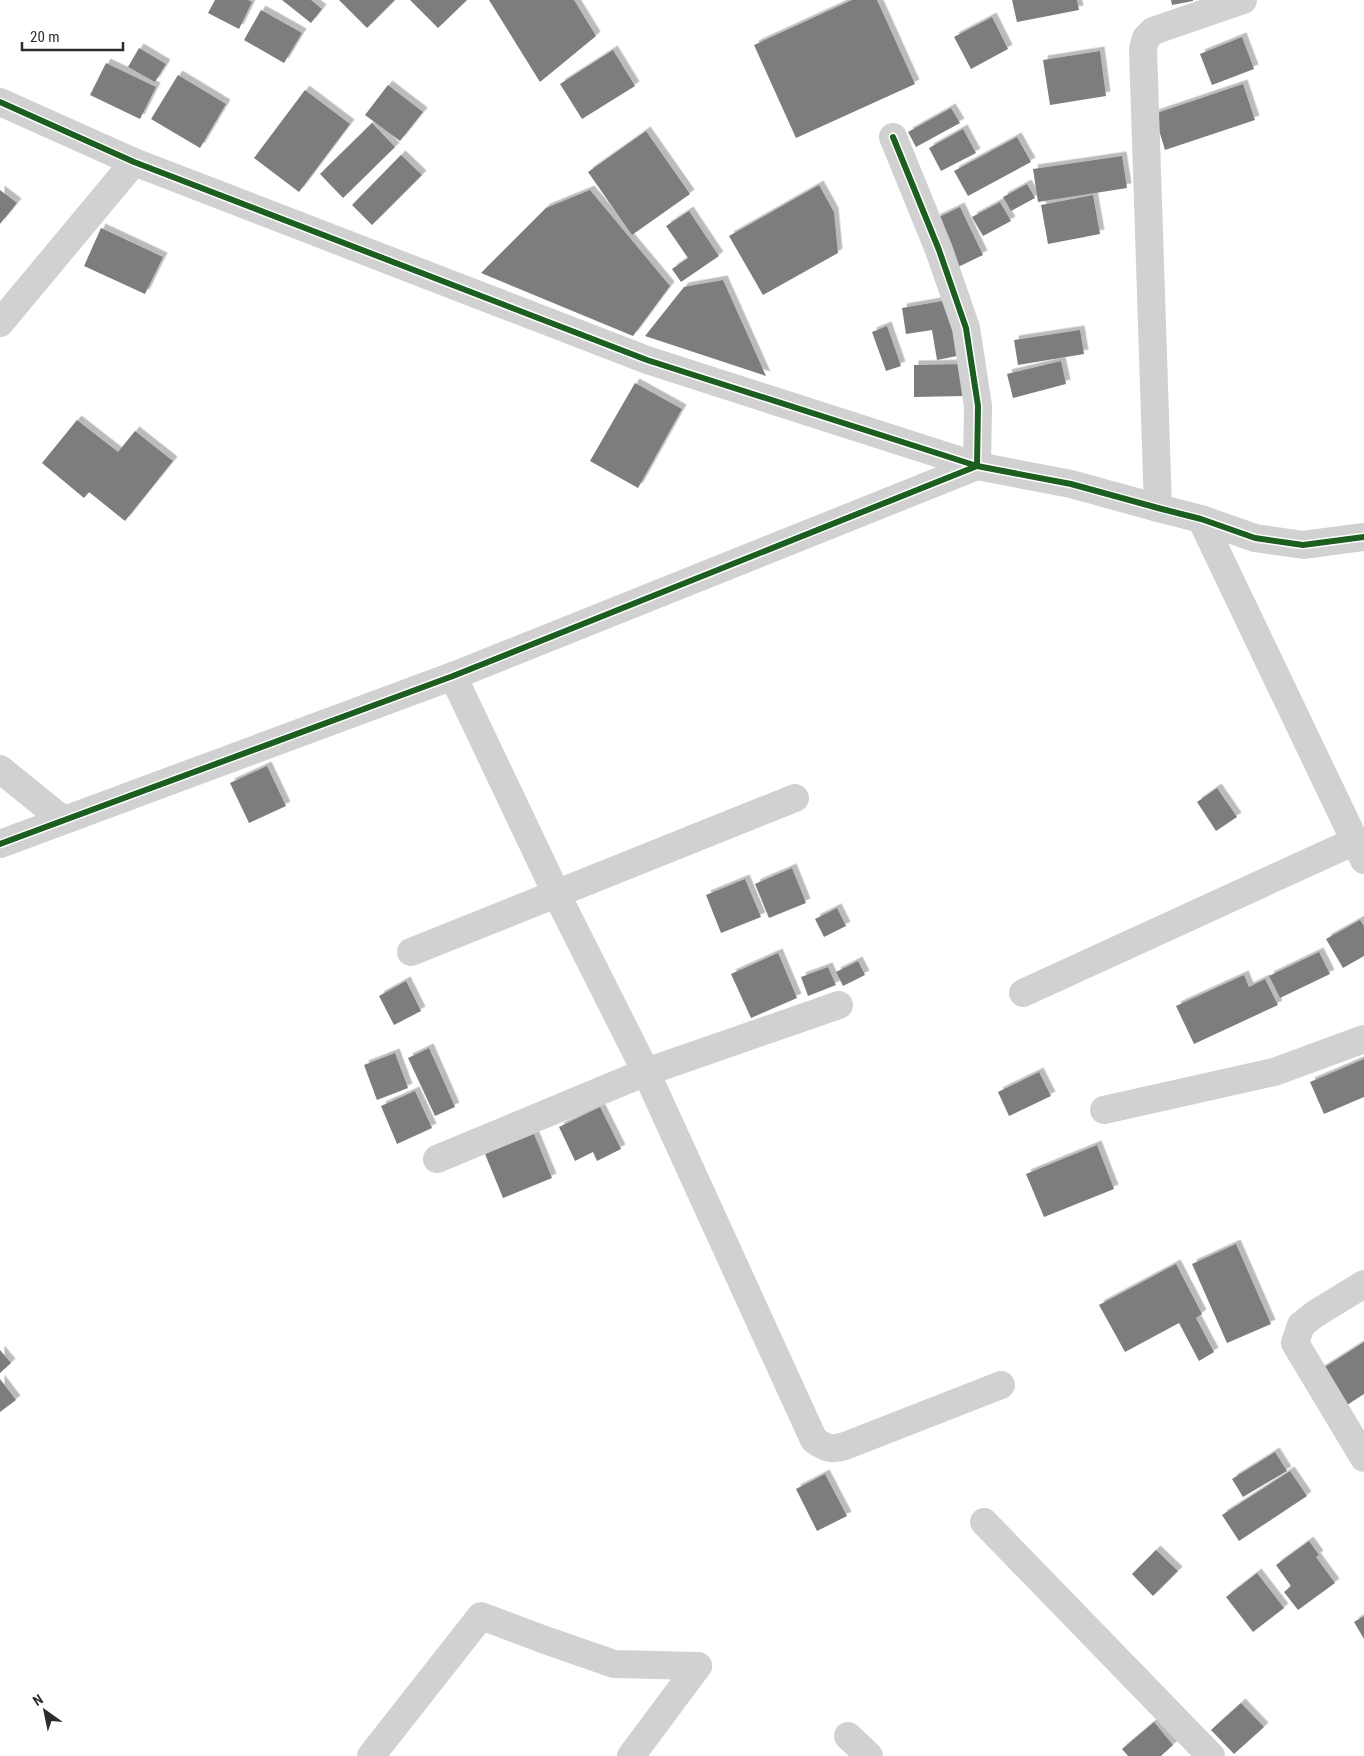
<svg xmlns="http://www.w3.org/2000/svg" width="1364" height="1756" viewBox="0 0 1364 1756" font-family="'Roboto Condensed',sans-serif">
  <style>
    .building { fill: #7d7d7d; filter: url(#shadow) }
    .lines { fill: none; stroke-linecap: round; stroke-linejoin: round }
    .minor { stroke: #d1d1d1; stroke-width: 28 }
    .cycleway-casing { stroke: #fff; stroke-width: 9 }
    .cycleway { stroke: #1b5e20; stroke-width: 6 }
  </style>
  <defs>
    <filter id="shadow"><feDropShadow dx="4.5" dy="-4.5" stdDeviation="0" flood-color="#0004"/></filter>
  </defs>
  <rect width="100%" height="100%" fill="#fff"/>
  <g class="building">
    <path d="M215,0H248L252,2L239,29L208,13Z"/>
    <path d="M282,0H311L322,9L311,23Z"/>
    <path d="M339,0H395L367,28Z"/>
    <path d="M410,0H467L438,28Z"/>
    <path d="M489,0H574L596,36L540,82Z"/>
    <path d="M852,0H877L915,84L796,138L754,45Z"/>
    <path d="M1012,0H1077L1079,10L1017,22Z"/>
    <path d="M1171,0H1193V1L1172,5Z"/>
    <path d="M261,10L302,33L284,63L244,40Z"/>
    <path d="M992,17L1008,49L971,69L954,37Z"/>
    <path d="M1242,37L1254,69L1212,85L1200,54Z"/>
    <path d="M139,48L166,64L155,82L128,67Z"/>
    <path d="M613,50L635,86L582,119L560,84Z"/>
    <path d="M1100,51L1106,96L1050,105L1043,60Z"/>
    <path d="M106,63L156,87L140,119L90,95Z"/>
    <path d="M178,75L226,104L200,148L151,119Z"/>
    <path d="M1243,84L1255,120L1165,150L1154,114Z"/>
    <path d="M388,85L423,112L400,141L365,115Z"/>
    <path d="M305,90L350,124L299,192L254,158Z"/>
    <path d="M951,108L960,123L916,147L908,132Z"/>
    <path d="M372,123L395,147L343,198L320,174Z"/>
    <path d="M963,129L976,153L941,171L929,148Z"/>
    <path d="M646,131L690,194L632,235L588,172Z"/>
    <path d="M1017,137L1031,162L968,196L954,171Z"/>
    <path d="M401,155L422,175L372,225L352,205Z"/>
    <path d="M1122,156L1127,188L1038,202L1033,169Z"/>
    <path d="M1027,184L1035,198L1011,211L1003,197Z"/>
    <path d="M819,185L834,212L838,253L763,295L729,236Z"/>
    <path d="M0,190L17,203L0,224Z"/>
    <path d="M590,190L670,286L633,336L481,273L546,208Z"/>
    <path d="M1093,195L1100,234L1048,244L1041,205Z"/>
    <path d="M1000,202L1011,221L983,236L972,217Z"/>
    <path d="M960,207L983,255L958,267L935,219Z"/>
    <path d="M689,211L719,256L681,282L672,269L688,258L666,226Z"/>
    <path d="M101,228L163,257L145,294L84,266Z"/>
    <path d="M723,280L766,376L645,336L684,287Z"/>
    <path d="M948,300L957,356L937,360L932,330L906,334L902,308Z"/>
    <path d="M887,326L901,366L886,371L872,332Z"/>
    <path d="M1080,330L1084,354L1018,365L1014,340Z"/>
    <path d="M1061,361L1066,384L1013,398L1007,374Z"/>
    <path d="M964,364V396L914,397V365Z"/>
    <path d="M635,383L682,409L638,488L590,461Z"/>
    <path d="M77,420L118,452L135,431L173,461L125,521L89,492L84,498L42,463Z"/>
    <path d="M267,766L286,806L249,823L230,783Z"/>
    <path d="M1217,788L1237,817L1216,831L1197,802Z"/>
    <path d="M792,868L806,903L769,918L755,884Z"/>
    <path d="M745,879L761,917L721,933L706,895Z"/>
    <path d="M837,908L846,926L824,937L815,919Z"/>
    <path d="M1360,920L1364,926V956L1343,968L1326,939Z"/>
    <path d="M1319,952L1330,974L1280,998L1269,976Z"/>
    <path d="M778,953L797,998L751,1018L731,974Z"/>
    <path d="M858,961L865,975L843,986L836,972Z"/>
    <path d="M828,967L836,985L808,996L801,977Z"/>
    <path d="M1244,975L1249,987L1265,979L1278,1005L1194,1044L1176,1006Z"/>
    <path d="M406,981L421,1011L394,1025L379,996Z"/>
    <path d="M429,1048L455,1107L435,1116L408,1058Z"/>
    <path d="M395,1053L408,1088L377,1100L364,1065Z"/>
    <path d="M1364,1059V1097L1324,1114L1310,1082Z"/>
    <path d="M1039,1072L1051,1096L1009,1116L998,1092Z"/>
    <path d="M415,1091L432,1128L397,1144L381,1106Z"/>
    <path d="M600,1107L621,1149L597,1161L593,1152L575,1161L559,1127Z"/>
    <path d="M534,1134L552,1178L503,1198L485,1154Z"/>
    <path d="M1097,1145L1114,1189L1044,1217L1026,1174Z"/>
    <path d="M1236,1244L1271,1324L1227,1343L1192,1264Z"/>
    <path d="M1176,1264L1202,1314L1196,1318L1214,1352L1199,1361L1179,1323L1125,1352L1099,1305Z"/>
    <path d="M1364,1342V1394L1341,1409L1317,1372Z"/>
    <path d="M0,1350L11,1363L0,1373Z"/>
    <path d="M0,1379L16,1400L0,1412Z"/>
    <path d="M1275,1452L1287,1471L1243,1497L1232,1479Z"/>
    <path d="M1290,1471L1307,1496L1239,1541L1222,1515Z"/>
    <path d="M825,1474L847,1516L817,1531L796,1489Z"/>
    <path d="M1309,1541L1319,1555L1316,1557L1335,1583L1298,1610L1284,1592L1291,1586L1276,1565Z"/>
    <path d="M1156,1550L1178,1571L1153,1596L1132,1574Z"/>
    <path d="M1257,1573L1284,1608L1253,1632L1226,1597Z"/>
    <path d="M1364,1616V1639L1354,1622Z"/>
    <path d="M1241,1703L1264,1727L1234,1754L1211,1730Z"/>
    <path d="M1154,1722L1173,1745L1161,1756H1128L1122,1749Z"/>
  </g>
  <g class="lines">
    <g class="minor">
      <path d="M0,102L134,162L647,360L977,466L1071,484L1158,508L1201,519L1255,538L1303,545L1364,537"/>
      <path d="M0,323L134,162"/>
      <path d="M1158,508L1143,49L1146,38L1153,31L1243,0"/>
      <path d="M1201,519L1364,860"/>
      <path d="M453,676L557,895L646,1072L814,1440C827,1449 831,1450 845,1446L1001,1385"/>
      <path d="M0,769L63,820"/>
      <path d="M0,844L453,676L977,466L978,406L966,328L939,250L893,137"/>
      <path d="M411,952L795,798"/>
      <path d="M1023,993L1355,841"/>
      <path d="M1104,1110L1274,1072L1364,1039"/>
      <path d="M437,1159L646,1072L839,1005"/>
      <path d="M1364,1284L1315,1314L1301,1325L1295,1343L1364,1458"/>
      <path d="M984,1522L1211,1756"/>
      <path d="M848,1736L869,1756"/>
      <path d="M371,1756L481,1616L545,1640L614,1664L698,1666"/>
      <path d="M631,1756L698,1666"/>
    </g>
    <defs>
      <g id="cycleway">
        <path d="M0,102L134,162L647,360L977,466L1071,484L1158,508L1201,519L1255,538L1303,545L1364,537"/>
        <path d="M0,844L453,676L977,466L978,406L966,328L939,250L893,137"/>
      </g>
    </defs>
    <use href="#cycleway" class="cycleway-casing"/>
    <use href="#cycleway" class="cycleway"/>
  </g>
  <g transform="translate(45 1711) rotate(327)" stroke="#ffffff" stroke-width="4" paint-order="stroke">
  <path d="M0-4L9 19L0 12L-9 19Z" fill="#2c2c2c"/>
  <text y="-8" font-size="14" font-weight="bold" text-anchor="middle" fill="#2c2c2c">N</text>
  </g>
  <path d="M22 42v8h101v-8" fill="none" stroke="#2c2c2c" stroke-width="2.5"/>
  <text x="30" y="42" font-size="15" fill="#2c2c2c" stroke="#ffffff" stroke-width="4" paint-order="stroke">20 m</text>
</svg>
